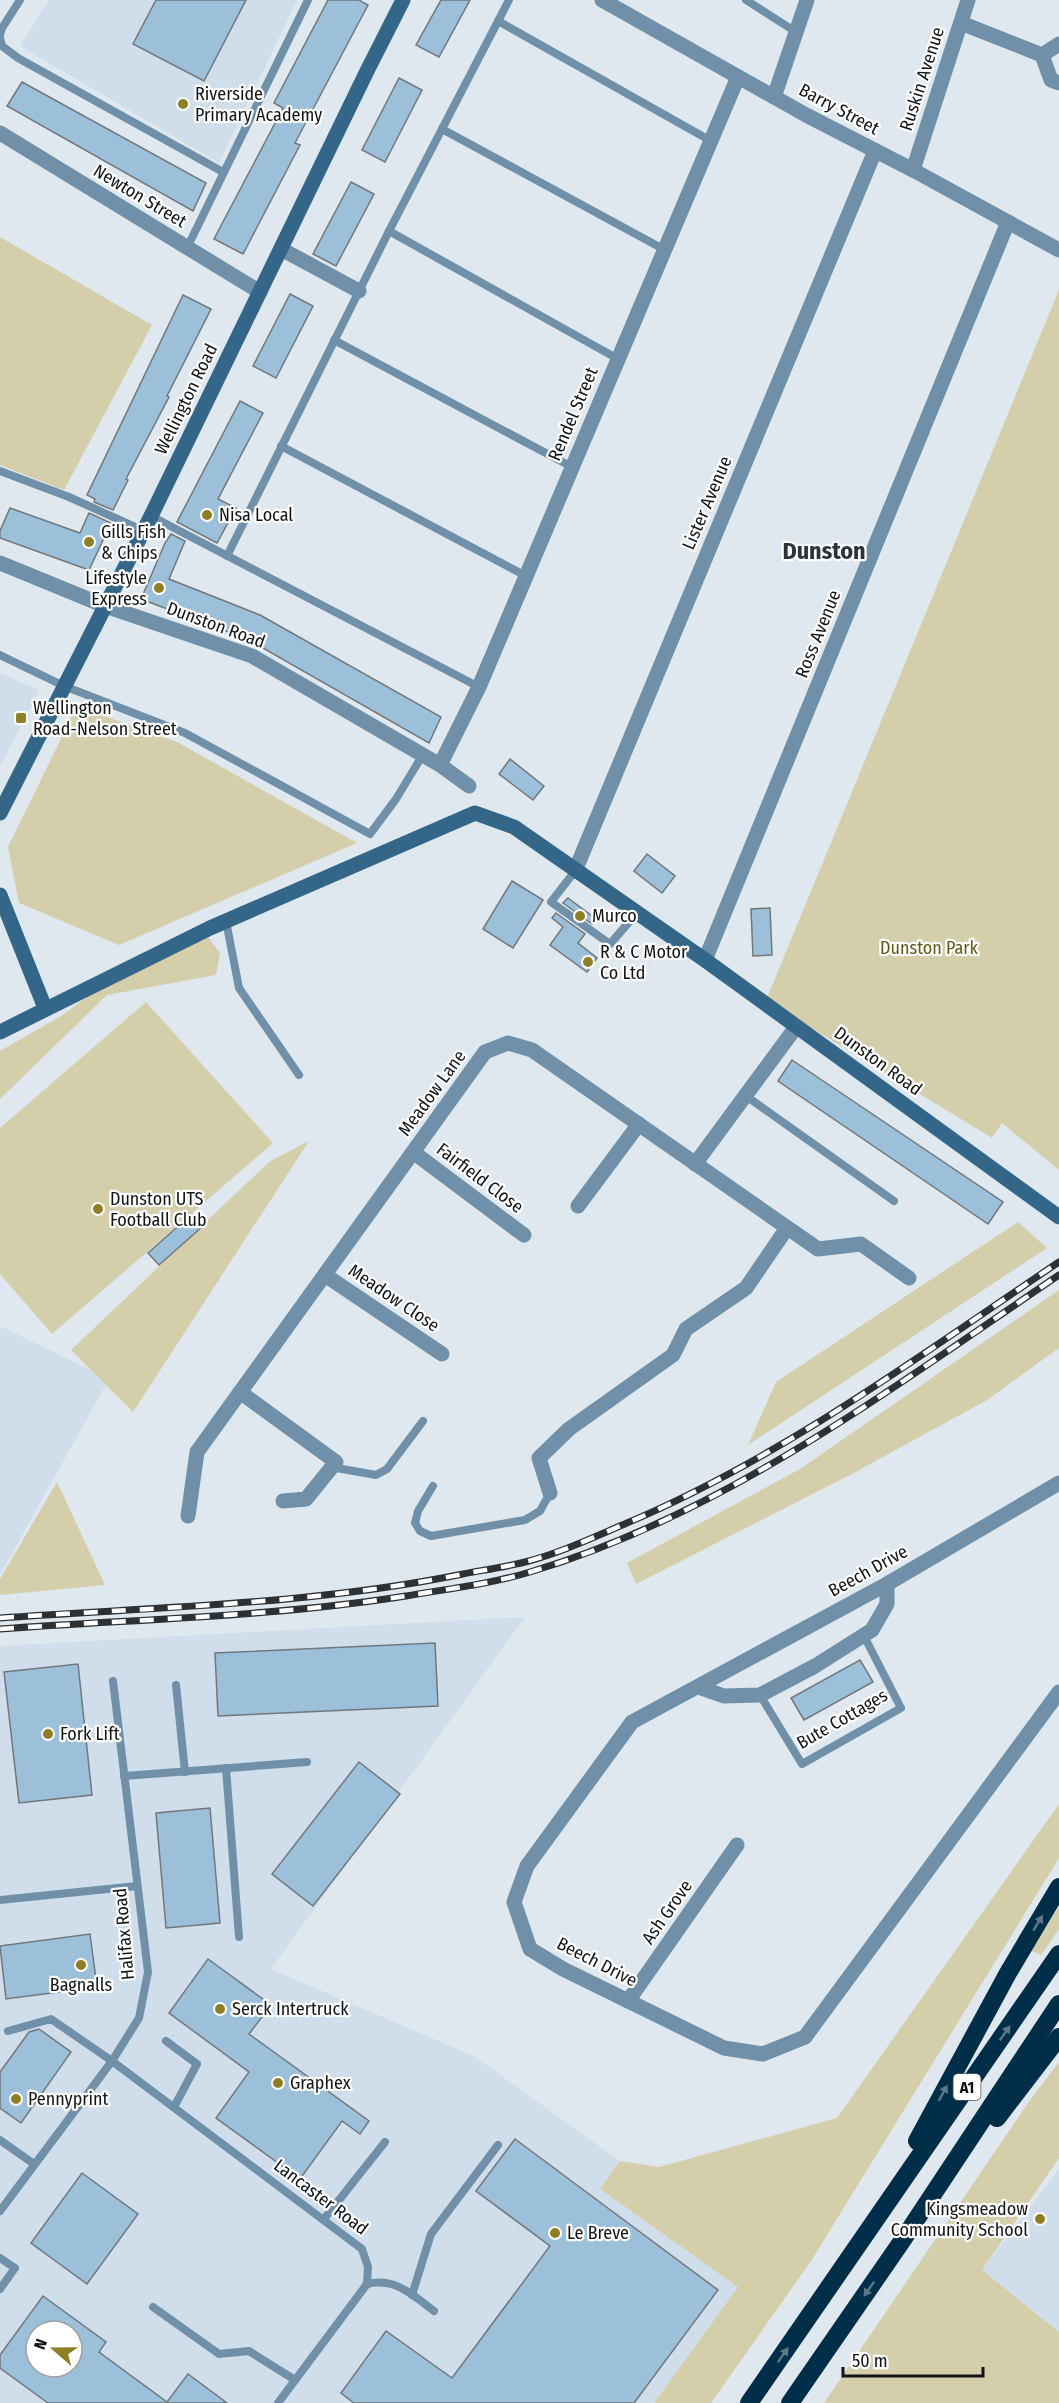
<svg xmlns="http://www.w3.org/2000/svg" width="1059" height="2403" viewBox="0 0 1059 2403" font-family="'Fira Sans Condensed',sans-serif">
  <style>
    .built { fill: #cfdeea; fill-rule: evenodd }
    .green { fill: #d4ceab }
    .building { fill: #9dc0da; stroke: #70777d; stroke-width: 1.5; fill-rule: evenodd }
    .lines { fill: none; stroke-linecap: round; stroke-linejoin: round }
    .lane { stroke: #6f90a8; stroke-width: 8 }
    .street { stroke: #6f90a8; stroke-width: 15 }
    .secondary { stroke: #368; stroke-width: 15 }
    .highway { stroke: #002e48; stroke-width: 18 }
    .rail-casing { stroke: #2e3134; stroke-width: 7 }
    .rail { stroke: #fff; stroke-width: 4.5; stroke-dasharray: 14; stroke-linecap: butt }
    .oneway { fill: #597788 }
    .poi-dot { fill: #8e7f25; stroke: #fff; stroke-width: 2 }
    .labels { text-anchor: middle; stroke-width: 4.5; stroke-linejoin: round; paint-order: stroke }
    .shield { fill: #fff; stroke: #585a5c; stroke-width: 1.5 }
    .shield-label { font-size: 16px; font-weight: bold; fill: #111416 }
    .street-label { font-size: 18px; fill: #111416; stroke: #fff }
    .poi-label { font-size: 18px; fill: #111416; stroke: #fff; text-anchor: start }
    .park-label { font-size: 18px; fill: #635818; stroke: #fff }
    .district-label { font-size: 24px; font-weight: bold; fill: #2d3338; stroke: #fff }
  </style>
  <rect width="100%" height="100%" fill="#dfe8ee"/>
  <g class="built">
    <path d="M49,0H297L219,163L20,46Z"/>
    <path d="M0,673L39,690L0,767Z"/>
    <path d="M0,1326L109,1379L0,1575Z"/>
    <path d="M525,1617L271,1969L474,2056L620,2161L600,2189L738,2287L654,2403H0V1646ZM36,2331H72V2367H36Z"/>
    <path d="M1059,2169V2332L982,2270Z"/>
  </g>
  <g class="green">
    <path d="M0,237L152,325L64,490L0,465Z"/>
    <path d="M1059,290V1170L1002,1123L992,1138L810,1027L767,998Z"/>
    <path d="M77,706L177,742L357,843L119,945L19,903L8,847Z"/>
    <path d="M207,936L220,953L216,975L107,995L0,1099V1051L61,1016L103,986Z"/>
    <path d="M146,1002L273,1143L52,1334L0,1274V1128Z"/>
    <path d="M309,1141L133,1412L71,1350L269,1162Z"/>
    <path d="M1018,1222L1047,1248L748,1445L776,1382Z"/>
    <path d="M1059,1290V1348L987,1400L850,1475L636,1584L627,1563L800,1469Z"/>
    <path d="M57,1482L105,1585L0,1595V1579Z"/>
    <path d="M1059,1804V1858L811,2261L711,2403H654L738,2287L600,2189L620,2161L659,2167L837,2118Z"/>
    <path d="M1059,1907V1929L1041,1955L1031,1951Z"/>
    <path d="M1059,2062V2158L982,2270L1059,2332V2403H824L1028,2103Z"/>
  </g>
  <g class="building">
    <path d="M156,0H246L204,81L133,44Z"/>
    <path d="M328,0H359L368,5L295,143L300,145L243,254L214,239L283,108L274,103Z"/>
    <path d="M441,0H470L439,57L416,45Z"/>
    <path d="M399,78L422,90L385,162L362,150Z"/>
    <path d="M22,82L206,183L193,211L7,106Z"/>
    <path d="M351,182L374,194L336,266L313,254Z"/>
    <path d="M290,294L313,306L276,378L253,366Z"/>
    <path d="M183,295L211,309L167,396L169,397L126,479L128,480L113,510L94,502L95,499L87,495Z"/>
    <path d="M240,401L263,413L218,499L236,508L217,543L177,522Z"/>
    <path d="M10,508L80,533L89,513L111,523L89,570L0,538V531Z"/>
    <path d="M171,534L185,541L169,579L260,615L441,717L429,743L249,640L141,599L165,543Z"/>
    <path d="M510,759L544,786L533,800L499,774Z"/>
    <path d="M647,854L675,876L662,893L634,871Z"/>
    <path d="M512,881L543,900L513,948L483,929Z"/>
    <path d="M568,898L596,919L592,924L563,903Z"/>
    <path d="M770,908L772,955L753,956L751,909Z"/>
    <path d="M556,913L585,934L578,943L597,958L587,972L550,945L563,927L552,918Z"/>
    <path d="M792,1060L1003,1202L988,1224L778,1081Z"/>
    <path d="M192,1214L203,1226L159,1265L148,1253Z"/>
    <path d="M435,1643L438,1706L218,1716L215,1653Z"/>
    <path d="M860,1660L873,1682L804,1720L791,1698Z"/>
    <path d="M78,1664L92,1795L19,1803L4,1672Z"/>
    <path d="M359,1762L400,1794L313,1906L272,1874Z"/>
    <path d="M210,1808L220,1923L166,1928L156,1813Z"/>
    <path d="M90,1934L97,1987L6,1999L0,1946Z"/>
    <path d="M208,1959L271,2005L249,2034L369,2121L360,2134L342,2121L300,2179L216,2118L249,2072L169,2013Z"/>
    <path d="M39,2029L71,2052L21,2123L0,2108V2072L29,2032Z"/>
    <path d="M515,2139L718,2290L634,2403H354L341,2393L386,2331L452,2378L550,2246L476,2191Z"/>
    <path d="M82,2173L138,2214L87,2284L31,2243Z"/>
    <path d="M43,2296L106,2342L99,2352L167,2402L188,2374L227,2403H48L0,2368V2355ZM36,2331H72V2367H36Z"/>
  </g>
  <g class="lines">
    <g class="lane">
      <path d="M746,0L796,32"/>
      <path d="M498,21L711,141"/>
      <path d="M0,35L2,28L20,0"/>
      <path d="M0,38L2,46L18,58L223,172"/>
      <path d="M442,129L665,250"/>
      <path d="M389,231L618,359"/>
      <path d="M187,248L308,0"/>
      <path d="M334,340L572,467"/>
      <path d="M281,446L526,576"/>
      <path d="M0,471L69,497L144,531"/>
      <path d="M151,516L479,687"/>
      <path d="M227,556L389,231L509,0"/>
      <path d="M0,655L64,686L185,733L370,834L396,799L422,756"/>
      <path d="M575,871L551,902L610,944L637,913"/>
      <path d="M226,921L239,988L299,1075"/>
      <path d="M746,1096L894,1201"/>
      <path d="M331,1467L376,1475L387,1469L423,1421"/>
      <path d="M433,1486L418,1511L415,1523L420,1531L431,1536L525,1520L540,1511L550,1493"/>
      <path d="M176,1685L185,1772"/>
      <path d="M760,1695L802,1764L901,1708L864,1636"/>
      <path d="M226,1768L239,1937"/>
      <path d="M124,1776L307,1762"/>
      <path d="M0,1900L137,1886"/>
      <path d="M8,2031L51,2019L112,2061L362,2249L368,2267L367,2284L278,2403"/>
      <path d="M166,2041L197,2064L174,2107"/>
      <path d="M0,2140L34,2164"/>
      <path d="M0,2211L112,2061L139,2018L148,1972L113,1681"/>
      <path d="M324,2219L385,2142"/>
      <path d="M0,2258L15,2268L0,2289"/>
      <path d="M367,2284C395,2277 413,2295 434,2311"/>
      <path d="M412,2295L431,2234L498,2145"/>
      <path d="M153,2307L219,2354L249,2351L295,2380"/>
    </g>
    <g class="street">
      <path d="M602,0L806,115L913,170L1059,250"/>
      <path d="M961,23L1042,55L1051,80L1059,83"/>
      <path d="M1042,55L1059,44"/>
      <path d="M774,97L807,0"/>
      <path d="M0,133L260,292"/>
      <path d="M913,170L968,0"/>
      <path d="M281,249L359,291"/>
      <path d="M0,563L105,606L252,656L440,765L469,786"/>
      <path d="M440,765L479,687L738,77"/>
      <path d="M575,871L875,151"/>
      <path d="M705,960L1008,222"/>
      <path d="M413,1152L524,1235"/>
      <path d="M695,1164L796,1027"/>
      <path d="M578,1206L639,1124"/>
      <path d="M325,1275L442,1354"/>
      <path d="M240,1392L336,1462L306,1499L283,1501"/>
      <path d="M1059,1483L887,1584L632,1722L527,1866L514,1902L530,1949L563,1969L724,2048L763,2054L805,2037L1059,1692"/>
      <path d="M550,1493L539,1458L569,1429L673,1355L686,1329L746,1288L787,1228"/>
      <path d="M188,1516L197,1452L485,1052L508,1043L532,1050L818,1249L861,1244L909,1278"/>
      <path d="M698,1687L724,1696L760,1695L815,1666L872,1630L887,1604V1584"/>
      <path d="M628,2001L737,1845"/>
    </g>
    <g class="secondary">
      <path d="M0,813L151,516L367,71L403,0"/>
      <path d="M0,895L45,1008"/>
      <path d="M0,1032L210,928L475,813L514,827L705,960L1059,1217"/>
    </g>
    <g class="highway">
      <path d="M997,2118L1059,2037"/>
      <path d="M917,2141L1008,1973L1059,1887"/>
      <path d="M749,2403L1059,1954"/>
      <path d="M790,2403L902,2241L1059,2004"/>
    </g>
    <defs>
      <g id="rail">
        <path d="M0,1618C155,1607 310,1605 463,1574C484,1570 505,1567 525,1562C560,1553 594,1537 627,1523C783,1457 919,1356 1059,1262"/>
        <path d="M0,1629C136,1619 272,1617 406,1596C447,1589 491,1584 530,1572C725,1514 893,1387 1059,1275"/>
      </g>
    </defs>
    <use href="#rail" class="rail-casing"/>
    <use href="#rail" class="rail"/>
  </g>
  <defs><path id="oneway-solid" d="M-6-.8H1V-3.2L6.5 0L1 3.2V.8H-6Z" transform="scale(1.5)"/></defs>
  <g class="oneway">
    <use href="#oneway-solid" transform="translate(1038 1923) rotate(-59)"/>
    <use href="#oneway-solid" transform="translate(1005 2033) rotate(-55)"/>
    <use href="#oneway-solid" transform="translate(943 2093) rotate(-62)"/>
    <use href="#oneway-solid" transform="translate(869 2289) rotate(125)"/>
    <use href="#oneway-solid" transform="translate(783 2355) rotate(-55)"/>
  </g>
  <g class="poi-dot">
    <circle cx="183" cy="104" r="6"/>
    <circle cx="207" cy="515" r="6"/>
    <circle cx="89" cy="542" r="6"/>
    <circle cx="159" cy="588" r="6"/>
    <rect x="15" y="712" width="12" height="12" rx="3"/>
    <circle cx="580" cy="916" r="6"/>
    <circle cx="588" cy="962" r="6"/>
    <circle cx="98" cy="1209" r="6"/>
    <circle cx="48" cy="1734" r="6"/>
    <circle cx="81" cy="1965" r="6"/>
    <circle cx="220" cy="2009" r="6"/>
    <circle cx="278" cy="2083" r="6"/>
    <circle cx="16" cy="2099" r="6"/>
    <circle cx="1040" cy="2219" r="6"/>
    <circle cx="555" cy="2233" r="6"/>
  </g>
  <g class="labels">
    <rect class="shield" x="953.5" y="2074" width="27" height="26" rx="4.5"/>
    <g class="shield-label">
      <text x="967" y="2093">A1</text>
    </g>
    <g class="street-label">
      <text transform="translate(922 79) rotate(-72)" y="6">Ruskin Avenue</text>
      <text transform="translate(839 109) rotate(28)" y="6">Barry Street</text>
      <text transform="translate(140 196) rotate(31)" y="6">Newton Street</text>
      <text transform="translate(186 399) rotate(-64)" y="6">Wellington Road</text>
      <text transform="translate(573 414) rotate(-67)" y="6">Rendel Street</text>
      <text transform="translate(707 503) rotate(-67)" y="6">Lister Avenue</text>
      <text transform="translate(216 625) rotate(20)" y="6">Dunston Road</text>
      <text transform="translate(818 634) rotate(-68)" y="6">Ross Avenue</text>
      <text transform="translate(878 1061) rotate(36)" y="6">Dunston Road</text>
      <text transform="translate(432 1093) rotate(-54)" y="6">Meadow Lane</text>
      <text transform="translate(480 1178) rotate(37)" y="6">Fairfield Close</text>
      <text transform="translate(394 1298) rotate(34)" y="6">Meadow Close</text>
      <text transform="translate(868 1571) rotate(-29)" y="6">Beech Drive</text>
      <text transform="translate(842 1719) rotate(-30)" y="6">Bute Cottages</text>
      <text transform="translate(667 1912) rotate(-55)" y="6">Ash Grove</text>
      <text transform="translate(124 1934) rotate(-95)" y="6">Halifax Road</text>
      <text transform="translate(597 1962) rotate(27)" y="6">Beech Drive</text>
      <text transform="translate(321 2197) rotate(37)" y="6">Lancaster Road</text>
    </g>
    <g class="poi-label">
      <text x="195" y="100">Riverside<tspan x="195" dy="21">Primary Academy</tspan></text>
      <text x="219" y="521">Nisa Local</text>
      <text x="101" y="538">Gills Fish<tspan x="101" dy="21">&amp; Chips</tspan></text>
      <text x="147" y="584" text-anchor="end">Lifestyle<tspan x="147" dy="21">Express</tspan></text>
      <text x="33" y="714">Wellington<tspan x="33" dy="21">Road-Nelson Street</tspan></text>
      <text x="592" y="922">Murco</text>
      <text x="600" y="958">R &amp; C Motor<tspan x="600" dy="21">Co Ltd</tspan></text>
      <text x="110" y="1205">Dunston UTS<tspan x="110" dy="21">Football Club</tspan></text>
      <text x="60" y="1740">Fork Lift</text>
      <text x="81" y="1991" text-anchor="middle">Bagnalls</text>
      <text x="232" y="2015">Serck Intertruck</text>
      <text x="290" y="2089">Graphex</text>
      <text x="28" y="2105">Pennyprint</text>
      <text x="1028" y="2215" text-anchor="end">Kingsmeadow<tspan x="1028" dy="21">Community School</tspan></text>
      <text x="567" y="2239">Le Breve</text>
    </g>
    <g class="park-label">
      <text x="929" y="954">Dunston Park</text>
    </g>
    <g class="district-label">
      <text x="824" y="559">Dunston</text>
    </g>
  </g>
  <g transform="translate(54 2349) rotate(290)"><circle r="28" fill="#ffffff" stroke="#a0a1a2" stroke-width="1.5"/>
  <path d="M0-4.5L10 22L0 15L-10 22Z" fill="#8e7f25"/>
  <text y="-9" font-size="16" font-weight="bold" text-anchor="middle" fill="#111416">N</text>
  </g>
  <path d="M843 2367v9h140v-9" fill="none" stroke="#111416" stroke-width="3"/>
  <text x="852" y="2367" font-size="18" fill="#111416" stroke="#ffffff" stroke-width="4.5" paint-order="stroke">50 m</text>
</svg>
